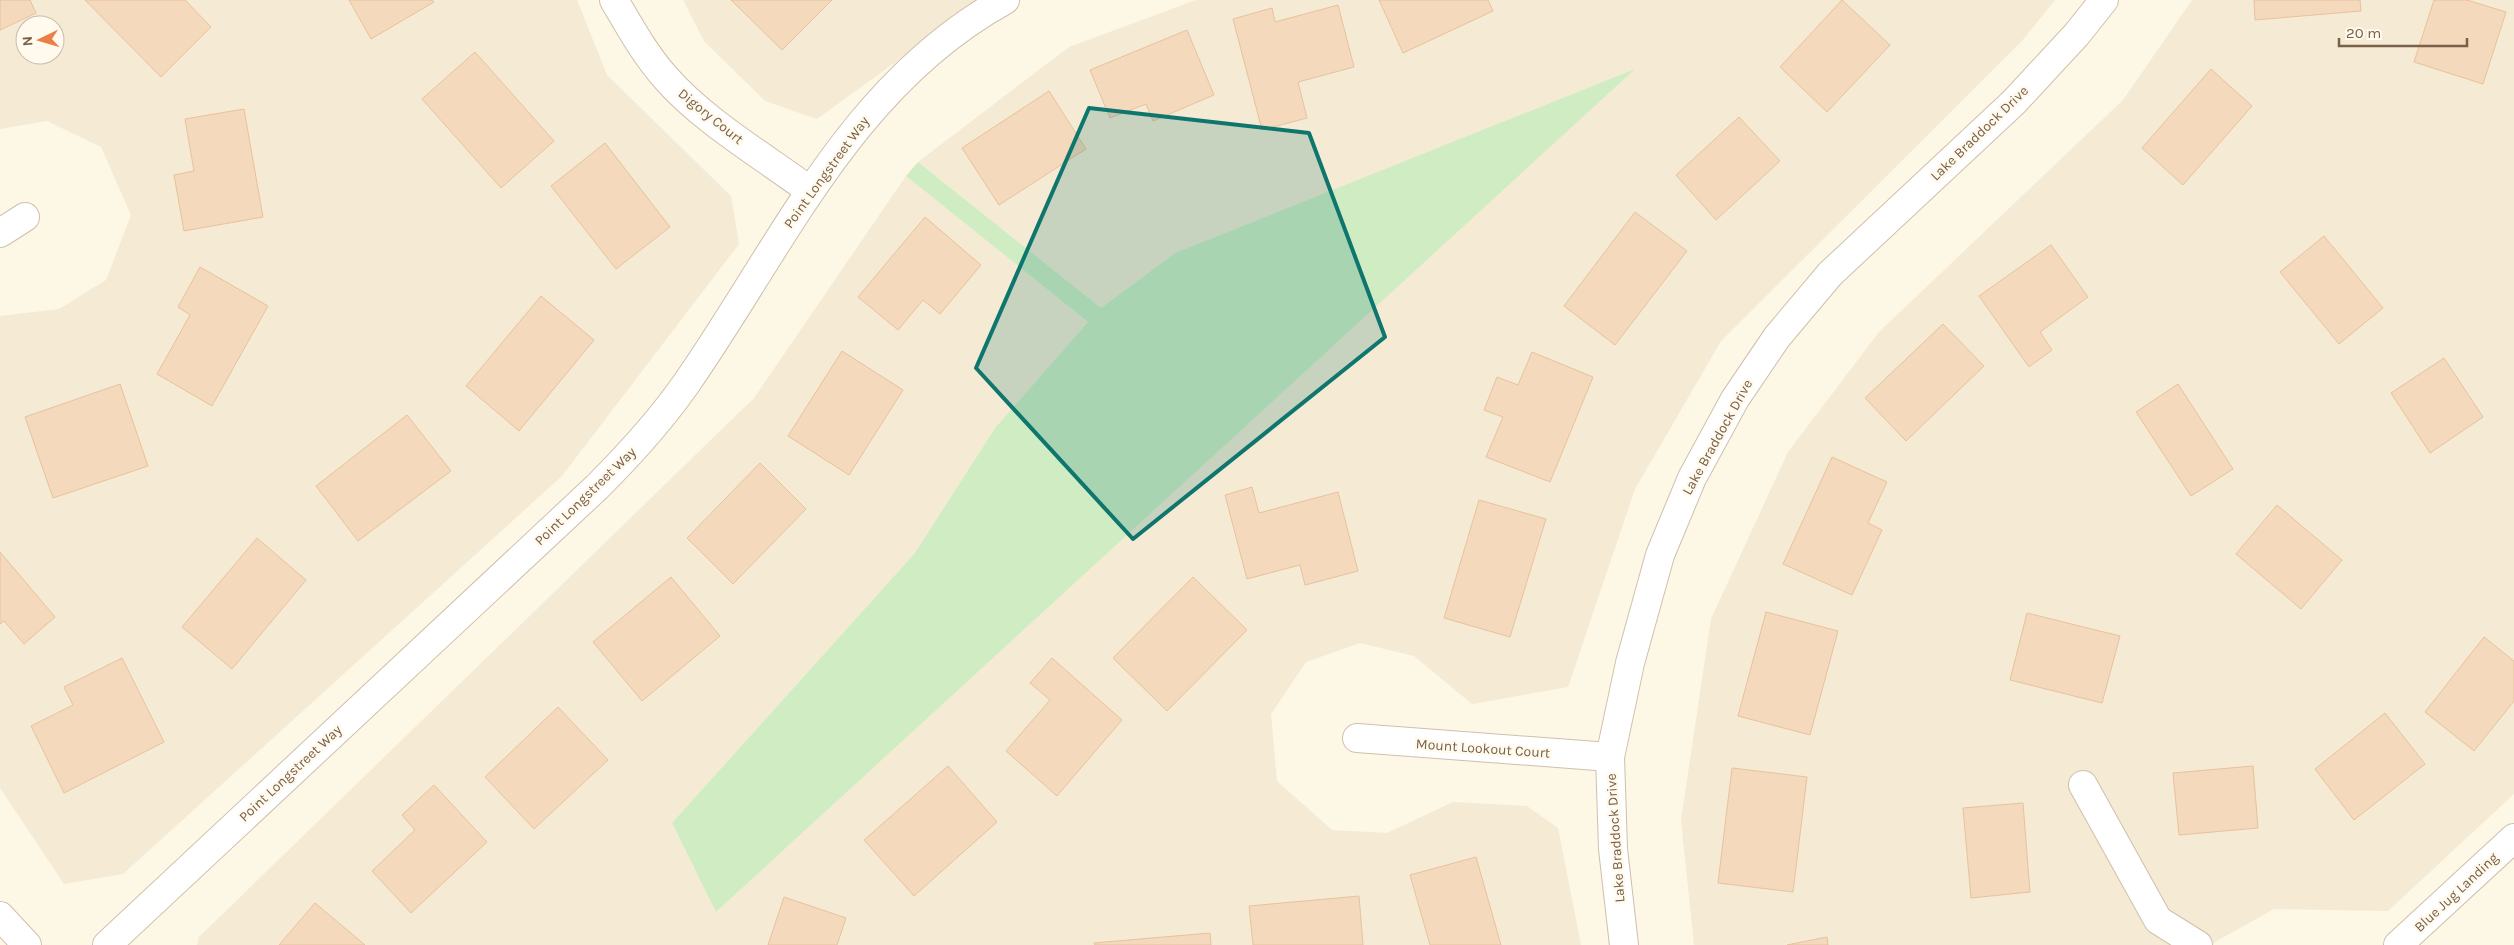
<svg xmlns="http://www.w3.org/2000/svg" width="2514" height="945" viewBox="0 0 2514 945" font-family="Karla,sans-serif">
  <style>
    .residential { fill: #f5ead4; fill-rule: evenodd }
    .green { fill: #cfecc3 }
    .building { fill: #f4d9bc; stroke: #e7c29c }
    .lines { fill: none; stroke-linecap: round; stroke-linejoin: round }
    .minor-casing { stroke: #cfc0ab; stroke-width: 30 }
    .minor { stroke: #fff; stroke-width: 28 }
    .marked { fill: #0f766e; fill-opacity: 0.2; stroke: #0f766e; stroke-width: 4; stroke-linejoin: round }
    .labels { text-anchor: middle; stroke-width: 5; stroke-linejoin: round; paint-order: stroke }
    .street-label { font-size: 14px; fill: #786049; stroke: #fffaed }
  </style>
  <rect width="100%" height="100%" fill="#fdf7e6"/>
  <g class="residential">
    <path d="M0,0H577L607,75L731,196L739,244L562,476L123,874L64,884L0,788V316L59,309L106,280L131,215L101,147L47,121L0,129ZM25,25H55V55H25Z"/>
    <path d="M683,0H981L817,119L765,101L704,41Z"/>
    <path d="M1196,0H2055L2021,42L1721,341L1635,489L1568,687L1472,704L1414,656L1360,643L1306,662L1271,714L1277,781L1332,830L1387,833L1453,802L1527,806L1558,828L1581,945H197L199,937L754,398L906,176L1088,322L995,428L915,553L672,823L716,912L1633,70L1175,253L1101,308L918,162L1069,47Z"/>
    <path d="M2192,0H2514V794L2388,911L2274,909L2215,942L2213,945H1694L1681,820L1711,619L1788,452L1879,332L2123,100Z"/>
  </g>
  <path class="green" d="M1635,69L813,823L716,912L672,823L915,553L995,428L1088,322L906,176L918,162L1101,308L1175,253Z"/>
  <g class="building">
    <path d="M0,0H30L36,13L0,30Z"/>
    <path d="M85,0H185L211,27L161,77Z"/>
    <path d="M349,0H432L434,2L371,39Z"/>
    <path d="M731,0H832L782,50Z"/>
    <path d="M1379,0H1488L1493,11L1403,53Z"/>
    <path d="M1842,0L1890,45L1827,112L1780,67Z"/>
    <path d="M2254,0H2360L2361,11L2255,20Z"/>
    <path d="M2434,0H2467L2506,12L2483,84L2414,62Z"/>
    <path d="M1338,5L1354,67L1298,82L1307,118L1262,130L1233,19L1272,8L1275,22Z"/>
    <path d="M1187,30L1214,95L1153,121L1146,104L1110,118L1090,70Z"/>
    <path d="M475,52L554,141L501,188L422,99Z"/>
    <path d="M2211,69L2252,106L2183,185L2142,148Z"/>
    <path d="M1049,91L1086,149L999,205L962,148Z"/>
    <path d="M244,109L263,217L184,231L174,175L194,171L185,119Z"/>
    <path d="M1739,117L1780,161L1716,220L1676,175Z"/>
    <path d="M605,143L670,227L616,269L551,186Z"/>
    <path d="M1635,212L1687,251L1615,345L1564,306Z"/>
    <path d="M925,217L981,265L940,314L923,300L898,330L858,297Z"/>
    <path d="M2324,236L2383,308L2339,344L2280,272Z"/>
    <path d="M2051,245L2088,297L2040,332L2052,350L2029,367L1979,296Z"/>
    <path d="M200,267L268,306L212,406L157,374L190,315L178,307Z"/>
    <path d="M541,296L594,340L519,431L466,386Z"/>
    <path d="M1943,324L1984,366L1906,441L1865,398Z"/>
    <path d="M842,351L903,390L849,475L788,436Z"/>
    <path d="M1532,352L1593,377L1550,482L1486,457L1503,417L1484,410L1497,377L1518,385Z"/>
    <path d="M2444,358L2483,417L2430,453L2391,393Z"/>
    <path d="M120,384L148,466L53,498L25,417Z"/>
    <path d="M2178,384L2233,469L2191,496L2136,412Z"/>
    <path d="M407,415L451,471L358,541L316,486Z"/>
    <path d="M1832,457L1887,482L1868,523L1882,530L1852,595L1783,564Z"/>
    <path d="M760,463L806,509L733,584L687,538Z"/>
    <path d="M1252,487L1259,513L1338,492L1358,571L1305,585L1300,565L1247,579L1225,495Z"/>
    <path d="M1479,500L1546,519L1510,637L1444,618Z"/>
    <path d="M2277,505L2342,560L2301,609L2236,554Z"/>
    <path d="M257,538L306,580L232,669L182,627Z"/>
    <path d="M0,552L55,617L24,644L4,621L0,624Z"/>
    <path d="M671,577L720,636L642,701L593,642Z"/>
    <path d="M1193,577L1247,630L1167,711L1113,658Z"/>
    <path d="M1766,612L1838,631L1810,735L1738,716Z"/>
    <path d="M2027,613L2120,636L2102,703L2010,680Z"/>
    <path d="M2484,637L2514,661V701L2474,751L2425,712Z"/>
    <path d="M122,658L164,742L64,793L31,726L73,705L64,687Z"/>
    <path d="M1052,658L1122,720L1057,796L1006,751L1050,700L1030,683Z"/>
    <path d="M558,707L608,760L534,829L485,777Z"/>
    <path d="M2385,713L2425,764L2354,820L2315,769Z"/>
    <path d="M948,766L997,822L914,896L864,840Z"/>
    <path d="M2253,766L2258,828L2179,835L2173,773Z"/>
    <path d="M1732,768L1807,777L1793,892L1718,883Z"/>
    <path d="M434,785L487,842L411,913L372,871L415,830L402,815Z"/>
    <path d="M2023,803L2030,892L1971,898L1963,808Z"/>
    <path d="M1476,857L1501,945H1430L1410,875Z"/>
    <path d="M1359,896L1363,945H1253L1249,906Z"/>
    <path d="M784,897L846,918L837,945H768Z"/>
    <path d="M315,903L365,945H279Z"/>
    <path d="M1210,933L1211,945H1095L1094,943Z"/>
    <path d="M1827,937L1828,945H1787Z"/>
  </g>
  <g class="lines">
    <defs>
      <g id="minor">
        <path d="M614,0C630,27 644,53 665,77C702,120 763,156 809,190"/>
        <path d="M0,233L25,217"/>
        <path d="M1357,738L1610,757"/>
        <path d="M2083,785L2158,920L2198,945"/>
        <path d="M0,916L27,945"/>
        <path d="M107,945L597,487C630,454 662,419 688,381C783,244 852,84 1005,0"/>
        <path d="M1624,945L1613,849L1610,757L1630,663L1660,555L1692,478L1735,399L1777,337L1830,274L2014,102L2077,34L2104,0"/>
        <path d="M2398,945L2514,838"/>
      </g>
    </defs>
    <use href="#minor" class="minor-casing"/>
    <use href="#minor" class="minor"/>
  </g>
  <path class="marked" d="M1089,108L1309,133L1385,337L1133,539L976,368Z"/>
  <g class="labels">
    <g class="street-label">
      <text transform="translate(711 116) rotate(39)" y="5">Digory Court</text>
      <text transform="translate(1979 133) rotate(-44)" y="5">Lake Braddock Drive</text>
      <text transform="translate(826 172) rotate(-54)" y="5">Point Longstreet Way</text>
      <text transform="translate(1717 437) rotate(-61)" y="5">Lake Braddock Drive</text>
      <text transform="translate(585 496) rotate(-44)" y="5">Point Longstreet Way</text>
      <text transform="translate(1483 748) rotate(4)" y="5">Mount Lookout Court</text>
      <text transform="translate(290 773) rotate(-43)" y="5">Point Longstreet Way</text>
      <text transform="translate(1615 838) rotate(-94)" y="5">Lake Braddock Drive</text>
      <text transform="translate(2456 892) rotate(-43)" y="5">Blue Jug Landing</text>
    </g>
  </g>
  <g transform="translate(40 40) rotate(265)"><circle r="24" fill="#fffaed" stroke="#c9bcab"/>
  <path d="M0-4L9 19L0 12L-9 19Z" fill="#eb8047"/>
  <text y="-8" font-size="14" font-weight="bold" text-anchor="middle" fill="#786049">N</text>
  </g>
  <path d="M2339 38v8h128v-8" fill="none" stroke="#786049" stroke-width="2.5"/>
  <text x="2346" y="38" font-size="15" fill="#786049" stroke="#fffaed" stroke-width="4" paint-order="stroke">20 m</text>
</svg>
